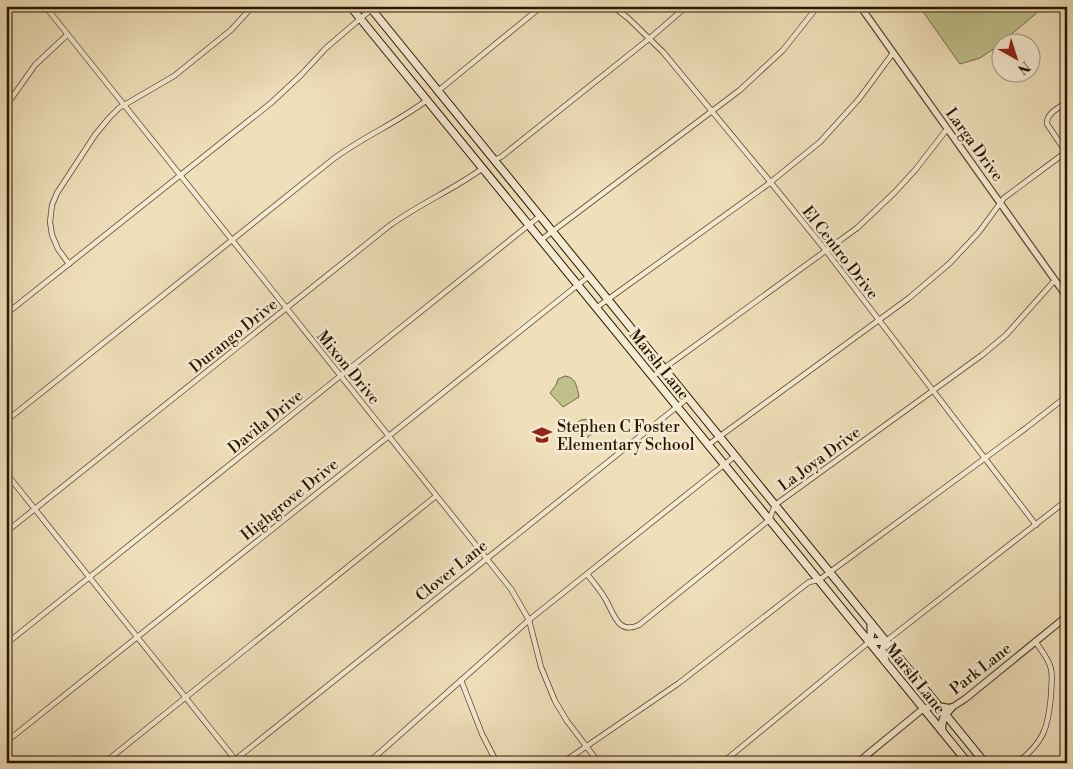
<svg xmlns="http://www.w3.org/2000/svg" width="1073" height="769" viewBox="0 0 1073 769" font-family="'Libre Bodoni',serif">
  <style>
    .green { fill: #bfc08c; stroke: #746b46 }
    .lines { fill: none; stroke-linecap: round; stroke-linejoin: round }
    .minor-casing { stroke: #5b482e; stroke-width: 6 }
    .tertiary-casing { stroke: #5b482e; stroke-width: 8 }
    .secondary-casing { stroke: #2a1600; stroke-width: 9 }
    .minor { stroke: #f5ead2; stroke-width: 4.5 }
    .tertiary { stroke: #f5ead2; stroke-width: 5.5 }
    .secondary { stroke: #f5ead2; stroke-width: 7 }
    .labels { text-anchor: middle; stroke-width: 5; stroke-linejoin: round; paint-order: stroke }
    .street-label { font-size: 16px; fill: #2a1600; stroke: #f5ead2 }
    .poi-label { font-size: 16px; fill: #2a1600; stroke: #f5ead2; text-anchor: start }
  </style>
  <rect width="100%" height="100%" fill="#efdfba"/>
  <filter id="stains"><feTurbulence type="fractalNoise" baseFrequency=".004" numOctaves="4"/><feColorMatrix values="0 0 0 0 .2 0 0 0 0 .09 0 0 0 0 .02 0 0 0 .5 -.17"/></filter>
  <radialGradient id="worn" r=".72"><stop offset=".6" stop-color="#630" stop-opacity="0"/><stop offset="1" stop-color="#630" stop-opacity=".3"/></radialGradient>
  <g class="green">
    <path d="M919,6H1045L995,48L980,58L960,64Z"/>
    <path d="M565,376C576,377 577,387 579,397L563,407L550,393L556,385L558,379Z"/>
    <path d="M588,419L593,423L594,432L588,437L583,438L573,429L572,426L581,420Z"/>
  </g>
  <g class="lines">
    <defs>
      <g id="minor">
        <path d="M45,6L511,589L529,620L541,667L555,701L567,721L599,763"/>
        <path d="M612,6L628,18L663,52L768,179L823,247L1036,525"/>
        <path d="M438,91L542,6"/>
        <path d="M6,106L35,65L67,35"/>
        <path d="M1066,152L1047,124C1046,113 1059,108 1067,102"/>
        <path d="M494,160L501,157L650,38L687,6"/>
        <path d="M541,240L740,90L783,50L818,6"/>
        <path d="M69,264L58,249L52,235L50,222L52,205L57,193L95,135L109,118L119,108L174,76L231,30L253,6"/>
        <path d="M596,308L767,185L820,142L859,99L893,53"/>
        <path d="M6,314L271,103L301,75L326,48L375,6"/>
        <path d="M652,377L857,228L895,192L916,169L947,129"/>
        <path d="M6,421L332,160C362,137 397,123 427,100"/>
        <path d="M708,445L909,298L950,263L979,232L1004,198L1066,152"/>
        <path d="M6,473L238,763"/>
        <path d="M6,532L389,226C419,204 453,190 483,168"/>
        <path d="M587,574C594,583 601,591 606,600C614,614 618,635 639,625L769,520L775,505L982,355L1006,335L1055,280"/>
        <path d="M886,641L1067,500"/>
        <path d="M6,644L540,216"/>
        <path d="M461,680L482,734L497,763"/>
        <path d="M6,742L589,276"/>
        <path d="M104,763L436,496"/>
        <path d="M231,763L688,398"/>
        <path d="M368,763L529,620L735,456"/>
        <path d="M562,763L679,683L809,582L819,580L830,572L1026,428L1067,396"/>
        <path d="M722,763L869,642"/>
        <path d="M1017,763C1044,742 1048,728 1051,696C1051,687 1053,677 1051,669C1049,659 1041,650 1035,641"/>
      </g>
      <g id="tertiary">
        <path d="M860,6L1067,297"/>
        <path d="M857,763L924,708L939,706L951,708L965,699L1067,616"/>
      </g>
      <g id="secondary">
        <path d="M350,6L968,763"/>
        <path d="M369,6L985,763"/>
        <path d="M871,623V633L869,642L886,641L883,650L885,661"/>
        <path d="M942,731C941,721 944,715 951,708"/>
      </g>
    </defs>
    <use href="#minor" class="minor-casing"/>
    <use href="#tertiary" class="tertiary-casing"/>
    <use href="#secondary" class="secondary-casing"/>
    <use href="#minor" class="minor"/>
    <use href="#tertiary" class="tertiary"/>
    <use href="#secondary" class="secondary"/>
  </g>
  <defs>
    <symbol id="school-bare" viewBox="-9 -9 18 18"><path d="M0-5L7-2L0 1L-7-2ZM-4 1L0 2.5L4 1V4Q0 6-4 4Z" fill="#8f2418" stroke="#f5ead2" stroke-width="2.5" paint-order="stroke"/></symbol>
  </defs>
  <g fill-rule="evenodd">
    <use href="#school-bare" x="528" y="421" width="28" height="28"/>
  </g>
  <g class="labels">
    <g class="street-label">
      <text transform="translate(975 144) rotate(54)" y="6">Larga Drive</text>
      <text transform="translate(841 252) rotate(52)" y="6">El Centro Drive</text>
      <text transform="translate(233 335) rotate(-39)" y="6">Durango Drive</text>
      <text transform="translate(660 364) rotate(51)" y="6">Marsh Lane</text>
      <text transform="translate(349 367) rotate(51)" y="6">Mixon Drive</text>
      <text transform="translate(265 421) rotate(-39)" y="6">Davila Drive</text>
      <text transform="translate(819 458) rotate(-36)" y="6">La Joya Drive</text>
      <text transform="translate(289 499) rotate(-39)" y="6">Highgrove Drive</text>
      <text transform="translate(451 570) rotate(-39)" y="6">Clover Lane</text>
      <text transform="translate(980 668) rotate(-38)" y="6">Park Lane</text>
      <text transform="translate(916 678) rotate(51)" y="6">Marsh Lane</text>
    </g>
    <g class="poi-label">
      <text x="557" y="432">Stephen C Foster<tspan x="557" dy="18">Elementary School</tspan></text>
    </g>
  </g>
  <rect width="1073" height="769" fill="none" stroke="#efdfba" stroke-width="25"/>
  <rect x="8" y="8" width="1058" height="754" fill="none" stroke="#2a1600" stroke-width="2.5"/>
  <rect x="12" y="12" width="1048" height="744" fill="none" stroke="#2a1600"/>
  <g transform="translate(1016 58) rotate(141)"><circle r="24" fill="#f5ead2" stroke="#a4957e"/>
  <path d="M0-4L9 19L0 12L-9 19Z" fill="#8f2418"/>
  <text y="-8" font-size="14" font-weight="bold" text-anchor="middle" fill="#2a1600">N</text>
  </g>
  <rect width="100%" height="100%" filter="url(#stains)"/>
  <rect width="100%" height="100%" fill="url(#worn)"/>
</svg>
